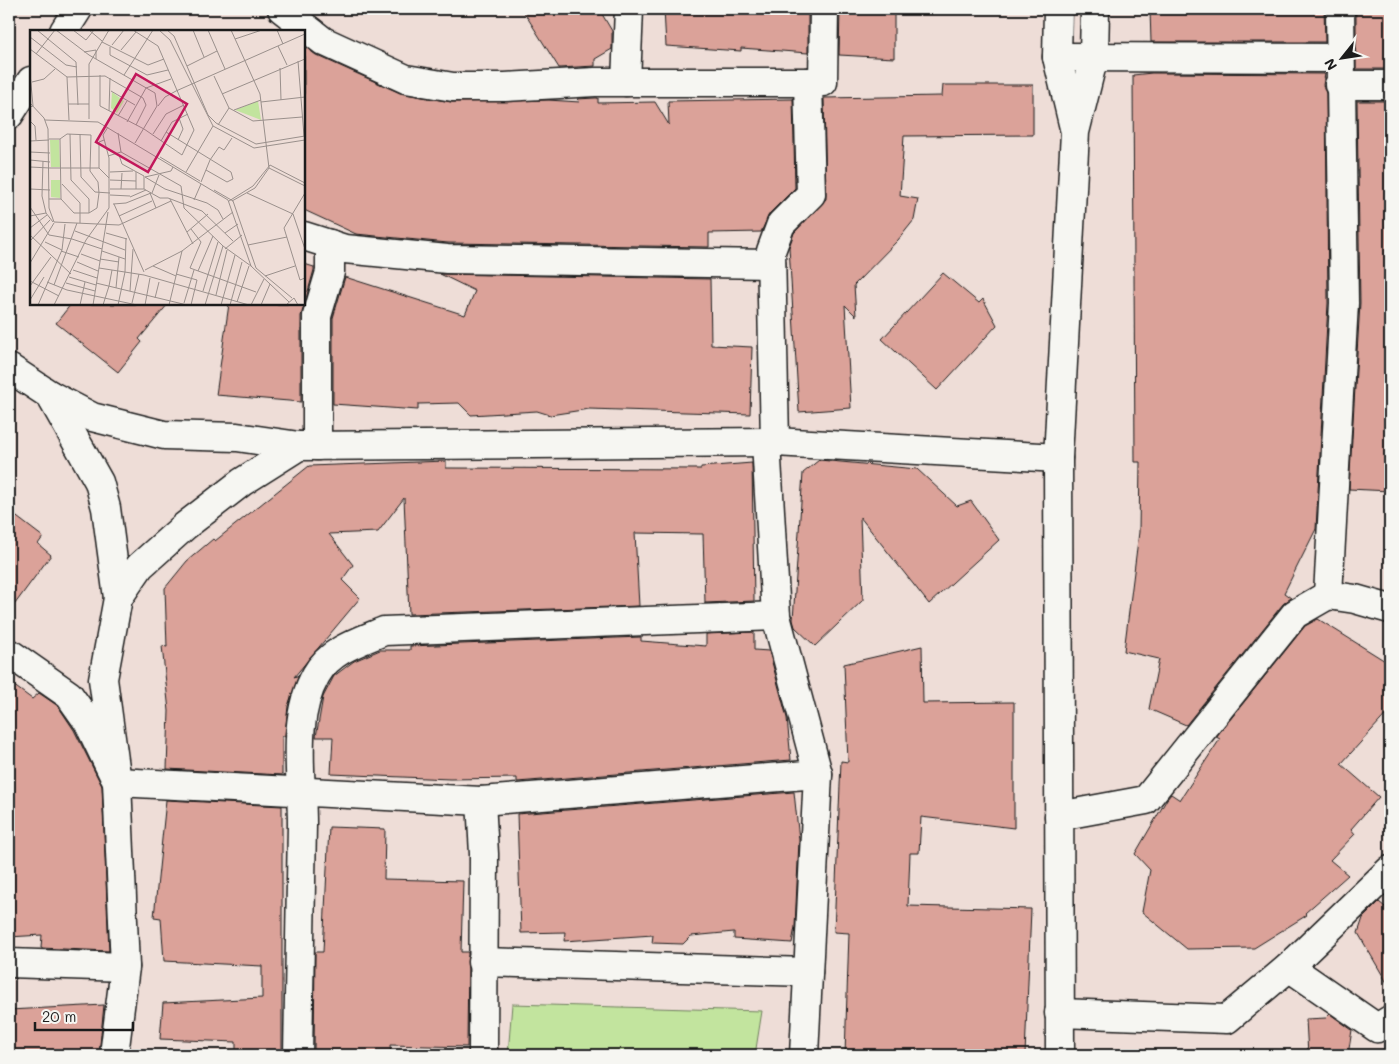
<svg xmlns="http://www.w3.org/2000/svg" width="1399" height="1064" viewBox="0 0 1399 1064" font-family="Mali,sans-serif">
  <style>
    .green { fill: #c2e49e; stroke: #6f805d }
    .building { fill: #dba299; stroke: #1c1c1c }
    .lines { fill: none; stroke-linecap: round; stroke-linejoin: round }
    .minor-casing { stroke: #1c1c1c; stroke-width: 31 }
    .tertiary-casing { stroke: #1c1c1c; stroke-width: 31 }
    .minor { stroke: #f6f6f2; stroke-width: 28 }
    .tertiary { stroke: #f6f6f2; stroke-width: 28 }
    .inset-road { fill: none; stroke: #9a908c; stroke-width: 1 }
    .view { fill: #c2185b; fill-opacity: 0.15; stroke: #c2185b; stroke-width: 2.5 }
    .inset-edge { fill: none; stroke: #1c1c1c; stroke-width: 2.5 }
  </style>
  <rect width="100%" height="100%" fill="#eeddd7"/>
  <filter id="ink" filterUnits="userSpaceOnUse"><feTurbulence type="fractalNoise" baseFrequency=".02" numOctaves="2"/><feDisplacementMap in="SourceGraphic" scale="10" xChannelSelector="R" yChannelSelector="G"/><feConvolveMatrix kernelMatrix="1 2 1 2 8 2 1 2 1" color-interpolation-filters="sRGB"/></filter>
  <g filter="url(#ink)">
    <path class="green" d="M512,1004L762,1011L755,1055H508Z"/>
    <g class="building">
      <path d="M522,9H599L612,31V49L595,59V66L559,68Z"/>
      <path d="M664,9H808V53L741,48V51L666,46Z"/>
      <path d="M840,9H894V58L839,55Z"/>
      <path d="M1150,9H1324L1325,42H1151Z"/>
      <rect x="1356" y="9" width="34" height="60"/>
      <path d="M304,46L316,55L400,93L451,102L548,100L580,102L577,99L595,98H598V103L655,102L669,125L668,101L793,99L795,188L770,213L761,232L709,233V247L448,243L356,234L304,210Z"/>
      <path d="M1152,73L1325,74L1323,85L1326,93L1328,303L1316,529L1284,593L1291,598L1283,604L1186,725L1149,709L1159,659L1124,651L1139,532L1140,462H1135L1133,75Z"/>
      <path d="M943,85H1033V135L904,136L900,196L918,199L914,220L898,240L854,285L856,316L845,305L851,408L799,412L789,247L794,233L826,199L824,98L942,96Z"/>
      <path d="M1357,101H1390V491L1349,489L1360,303Z"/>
      <path d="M304,264L314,267V270L301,316V402L216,395L229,304H304Z"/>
      <path d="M943,273L979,303L983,299L997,325L937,390L882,339Z"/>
      <path d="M440,274L710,279L711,345L752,347L750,414L589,409L550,415L537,411L471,415L459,403L418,404V410L333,404V318L345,277L465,315L475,291Z"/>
      <path d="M71,304H168L139,339L142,342L118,372L56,323Z"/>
      <path d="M819,460L917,469L957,506L971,501L999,540L929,604L860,517L863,600L815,646L795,627L793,620L803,473Z"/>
      <path d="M446,461V468L701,469V467L752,463L754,601L705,603L703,534L635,533L639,606L409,614L404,498L378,532L329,534L353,565L342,580L360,598L294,677L299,675L288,706L285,736H282V775L167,769L169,711L162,646L167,647L165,588L187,561L213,539L215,541L309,466Z"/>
      <path d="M9,511L43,537L38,544L51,555L9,612Z"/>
      <path d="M1318,619L1390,664V710L1341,764L1379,797L1351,829L1355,834L1330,860L1348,875L1305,913L1307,915L1254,948L1187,949L1142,912L1150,870L1135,854L1167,799L1171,794L1180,800L1220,739L1216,737L1305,626Z"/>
      <path d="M754,632V650L769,651L787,718L791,760L517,782V778L450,779L331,774L333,737H316L323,697L334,676L354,661L380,650H410V646L641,637V641L706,646V634Z"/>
      <path d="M922,646L923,703L1014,702V828L921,817L919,853H910L908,906L1031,909L1025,1055H845L849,933L834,932L841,761L848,762L844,664Z"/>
      <path d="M9,682L32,699L39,693L58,706L74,730L102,786L109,951L41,948L42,935L9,937Z"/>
      <path d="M794,792L799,840L795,927L792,943L734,939V932L691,936L683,944L652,943L653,935L564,941L565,932L521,933L517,814Z"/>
      <path d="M166,800L282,806V1055H236V1042L160,1039L163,1003L262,998V966L164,961L161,918L154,917Z"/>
      <path d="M329,827L385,829L384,879L463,881L461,952H468L467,1047L390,1045L391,1055H314L315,952H323Z"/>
      <path d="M1379,902L1390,911V988L1358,933L1363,918Z"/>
      <path d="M104,1005L99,1055L9,1054V1010Z"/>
      <path d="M1330,1014L1352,1030L1348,1055H1308L1306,1019L1326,1018Z"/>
    </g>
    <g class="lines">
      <defs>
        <g id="minor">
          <path d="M282,9L323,41L406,79L453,87H505L595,82H808"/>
          <path d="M64,31L78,9"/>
          <path d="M1057,57L1339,58"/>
          <path d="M626,82L629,9"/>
          <path d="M1339,85H1390"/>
          <path d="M9,115L31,81"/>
          <path d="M304,236L345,249L447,259L771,264"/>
          <path d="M9,368L50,395L92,417L164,435L237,437L299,446"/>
          <path d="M50,395L99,482L106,508L118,598"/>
          <path d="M766,442L776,616L818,774L804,1055"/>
          <path d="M775,442L771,251L781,224L811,194L808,82H823L824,9"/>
          <path d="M317,446V316L330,272V244"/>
          <path d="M1328,595L1344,303L1340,9"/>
          <path d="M9,653L69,695L88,722L117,782L481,801L818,774"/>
          <path d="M481,801L484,854L483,1055"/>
          <path d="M1059,816L1146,800L1295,614L1328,595L1355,599L1390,609"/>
          <path d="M482,962L808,972"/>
          <path d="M9,963L125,967"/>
          <path d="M1289,967L1377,1028L1390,1020"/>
          <path d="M114,1055L125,967L117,782L103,679L118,598L140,566L185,526L242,482L299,446L775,442L1058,458"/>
          <path d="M298,1055C299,978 300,901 302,824C302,776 291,719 316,675C330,650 360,641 384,631L776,616"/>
        </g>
        <g id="tertiary">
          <path d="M1058,9L1057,57L1074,128"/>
          <path d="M1059,1013L1227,1019L1289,967L1390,870"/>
          <path d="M1060,1055L1058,458L1075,132L1094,56L1095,9"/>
        </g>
      </defs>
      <use href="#minor" class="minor-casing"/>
      <use href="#tertiary" class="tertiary-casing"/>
      <use href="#minor" class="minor"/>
      <use href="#tertiary" class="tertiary"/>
    </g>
  </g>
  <g transform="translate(30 30)">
    <rect width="275" height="275" fill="#eeddd7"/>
    <path d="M82,62L94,71L87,83L81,78ZM228,71L231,90L205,80ZM20,110H29L30,137H21ZM21,150H30V168L21,167Z" fill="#c2e49e"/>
    <path class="inset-road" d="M7,0L46,32L48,75M26,0L59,25L125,63L127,76L105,113M43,0L56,10L64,0M59,0L72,11M103,0L128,16L164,100L152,125L114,99M129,0L140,10L183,96L224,118L275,110M137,0L144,6L178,85L186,93L226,114L275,106M163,0L174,27M178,0L195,39M201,0L230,64L239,138M247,0L253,14M0,7L36,35L47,37M205,9L232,0M72,12L118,35L134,29M82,15L94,0M248,16L257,35M80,17V25L117,45L138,40M0,19L37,47L39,90M91,20L106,2M54,22L66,20V29M6,24L25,0M268,31L274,106M157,36L187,21M250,38L251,70M0,43L3,76L0,77M70,45V76L114,99M94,45L123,0M184,46L199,78L223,91L272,87M37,47L75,46L113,68L116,75L106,95M2,52L14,49L25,39M81,61L105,75M192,64L275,29M231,72L275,67M0,73L14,88L18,99L19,178L24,192L89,195L141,171M38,74H59M128,76L135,67L146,61L275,4M204,80L231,70M79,81L80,48M88,86L97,71M59,89V34L79,0M15,90L68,92L198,170L221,236L259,272M0,91L5,96L6,110M97,92L116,58L141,49M188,95L199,78M136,102L201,142L203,149L197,152L176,140M40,104L41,150L59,169V183M50,104L51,147L65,162L80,163M123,104L136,84L154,75M19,109H30L37,104L61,105L60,141L68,152L69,163L67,178L59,183H44L31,169H19M30,109L31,169M74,110L69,112V138L79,148M148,110L153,99L149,88M0,111L19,110M131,111L142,92L158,84M0,122L20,123M91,122L151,156L154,178L193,216L221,236M89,125L92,134L114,146V159M78,126L91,122L88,103M130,127L170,151M0,130L20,132M13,131L12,166L16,183L23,192M0,137L20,138M20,138H69M80,142L103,141M106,142V159M156,142L183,96M115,147L135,159L177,173L188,180L193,189M115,147L141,141L143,137M80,150L106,151M171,152L180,130L189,117L194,120L202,108M32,154L50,173V193M0,159L20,160M80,159H114L130,168H138L172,181L203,211M91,159L92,143M184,160L203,171L226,238L262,268M120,163L126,178M122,163L129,145M217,163L263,184L275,219M275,163L254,198L270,250L275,248M80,165L100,166M100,167L116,160M140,169L163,214M164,170L171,154M199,171L223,156L240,135L275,153M202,171L225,158L239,138L275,156M83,174L96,173L121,163M84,174L114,242M0,177L19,205L42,209L72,219M0,186L16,183M89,186L122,171M0,198L17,185M161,199L171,212L160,238L226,262M45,201L95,220M157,202L178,184M76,203L97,209M195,203L208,194M0,205L41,244M0,211L20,190M15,212L32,220M218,215L257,207M195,219L212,205M31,221L49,227M72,221L95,229M51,224L70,231M70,229L89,232M47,232L68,241M0,233L24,193M123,236L146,246M69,238L114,245L219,275M43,240L67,248M115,240L152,221L203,182M168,241L183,206M146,244L167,250L161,275M235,246L265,236M39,247L66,255M0,251L29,266M17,252L37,260L107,275M36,253L65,261M66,253L157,275M24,255L47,193M0,256L21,227M79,256L82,240M86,258L89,227M100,261L103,219M173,261L188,212M186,265L197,220M125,268L129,252M0,270L14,247M207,272L219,236M102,273L109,244M154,273L164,240M8,275L32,220L35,194M24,275L56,210L79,178V128L73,105L78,97M50,275L55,252M63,275L78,182M73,275L79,256M88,275L95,242L96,208M115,275L120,248M139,275L152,221M175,275L193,216M191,275L205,225M200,275L212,232M221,275L234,249M231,275L240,254M256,275L264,268L268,275"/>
    <path class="view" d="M106,44L157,74L118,142L66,112Z"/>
    <rect width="275" height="275" class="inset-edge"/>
  </g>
  <rect width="1399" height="1064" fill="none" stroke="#f6f6f2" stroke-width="30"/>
  <rect x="15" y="15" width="1369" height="1034" fill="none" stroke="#1c1c1c" stroke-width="2" filter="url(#ink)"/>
  <g transform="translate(1342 58) rotate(240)" stroke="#f6f6f2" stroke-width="4" paint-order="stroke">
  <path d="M0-4L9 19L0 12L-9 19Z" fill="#1c1c1c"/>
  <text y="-8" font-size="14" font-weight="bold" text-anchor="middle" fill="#1c1c1c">N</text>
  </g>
  <path d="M35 1022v8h98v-8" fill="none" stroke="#1c1c1c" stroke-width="2.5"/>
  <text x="42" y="1022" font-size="15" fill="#1c1c1c" stroke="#f6f6f2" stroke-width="4" paint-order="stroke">20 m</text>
</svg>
